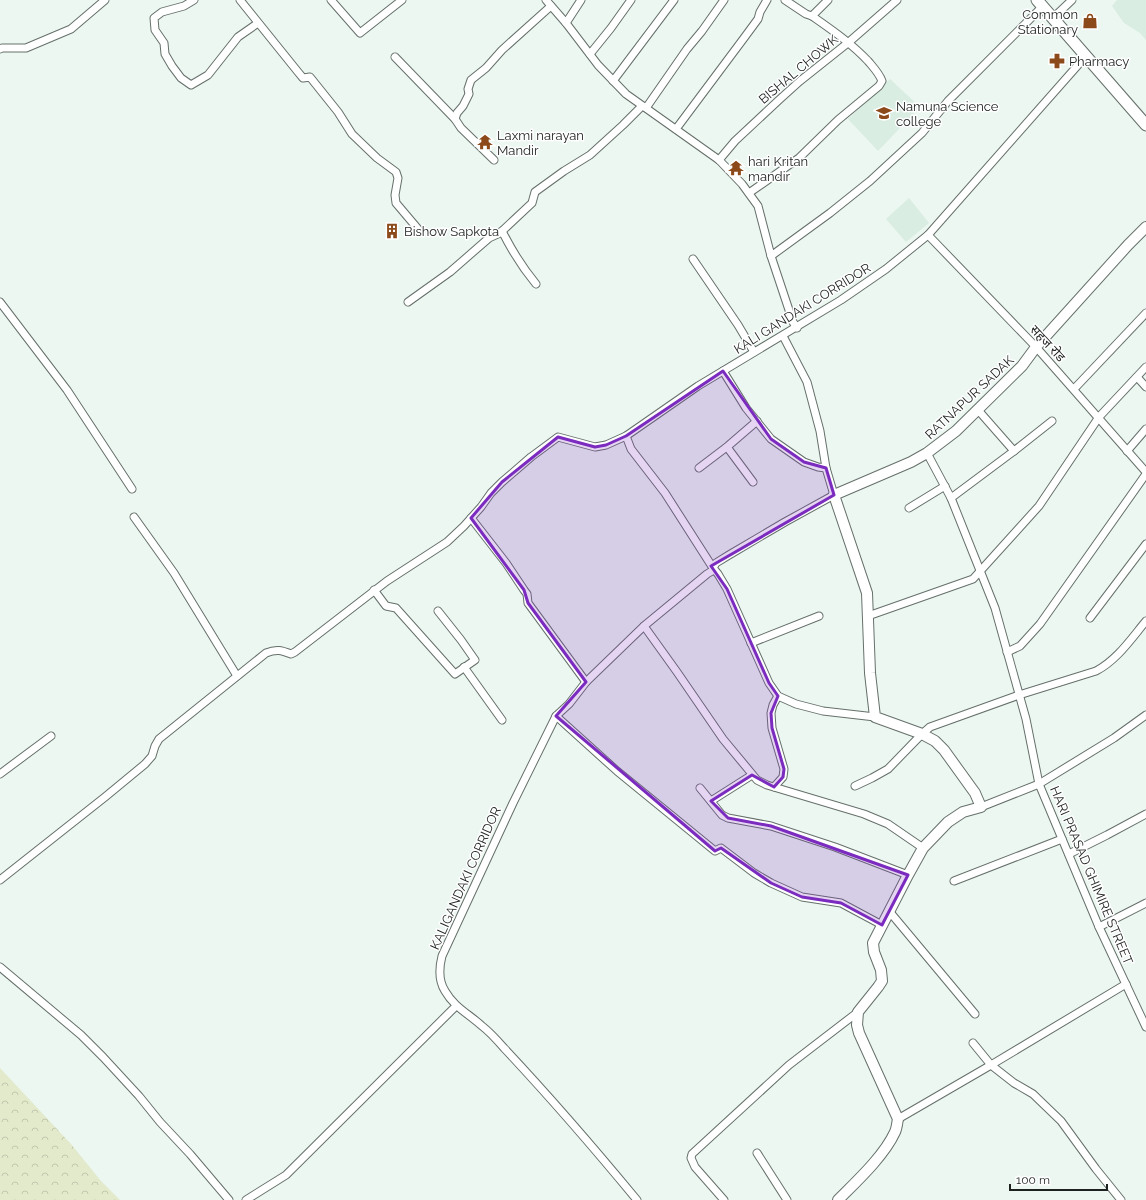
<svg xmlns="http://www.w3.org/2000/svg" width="1146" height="1200" viewBox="0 0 1146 1200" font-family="Raleway,'Noto Sans Devanagari',sans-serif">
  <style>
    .built { fill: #daede2 }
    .forest { fill: url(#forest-crowns) }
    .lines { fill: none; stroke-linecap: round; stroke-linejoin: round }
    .minor-casing { stroke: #66706a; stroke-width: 9 }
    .secondary-casing { stroke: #66706a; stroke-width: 12 }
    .trunk-casing { stroke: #66706a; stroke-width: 13 }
    .minor { stroke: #fff; stroke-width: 7 }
    .secondary { stroke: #fff; stroke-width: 10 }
    .trunk { stroke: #fff; stroke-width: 11 }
    .marked { fill: #7b2cbf; fill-opacity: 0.2; stroke: #7b2cbf; stroke-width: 3; stroke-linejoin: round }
    .labels { text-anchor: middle; stroke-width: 3; stroke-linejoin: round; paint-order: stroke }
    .poi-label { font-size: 13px; fill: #1d211f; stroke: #fff; text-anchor: start }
    .street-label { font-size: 13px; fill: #1d211f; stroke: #fff }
  </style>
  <defs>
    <pattern id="forest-crowns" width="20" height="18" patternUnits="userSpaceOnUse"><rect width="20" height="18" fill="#e3e9cb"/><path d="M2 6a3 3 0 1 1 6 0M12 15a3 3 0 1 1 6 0" fill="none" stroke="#c2c8ae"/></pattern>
  </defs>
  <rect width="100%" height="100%" fill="#ecf7f1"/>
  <g class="built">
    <path d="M1117,0H1146V40L1140,33L1124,23L1112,6Z"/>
    <path d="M890,79L920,107L878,151L848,119Z"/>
    <path d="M909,198L929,223L906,242L886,219Z"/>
  </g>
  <path class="forest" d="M0,1068L71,1144L101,1181L120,1200H0Z"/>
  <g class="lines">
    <defs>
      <g id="minor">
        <path d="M194,0L184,6L162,12L154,18L155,30L164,43L165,54L172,66L181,78L191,85L208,75L238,37L258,23"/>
        <path d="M240,0L298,72L303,78L310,77L338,112L352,134L377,158L396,172L398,178L395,195L396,203L418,229"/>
        <path d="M331,0L360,33L402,0"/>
        <path d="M546,0L566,23L598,65L626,94L719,160L742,184L758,206L771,256L793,322L797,328"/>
        <path d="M812,16L828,0"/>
        <path d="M1053,18L1072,0"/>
        <path d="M566,23L581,0"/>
        <path d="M0,49L2,48H26L71,29L105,0"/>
        <path d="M590,54L611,28L631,0"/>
        <path d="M395,57L455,119"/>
        <path d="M613,81L674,0"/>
        <path d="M646,108L687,49L702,31L724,0"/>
        <path d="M676,129L744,38L758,19L760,12L767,0"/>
        <path d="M494,160L461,128L455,119L457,113L463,106L469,94L468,89L471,80L486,68L502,50L551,6"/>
        <path d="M719,160L735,141L780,99L800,81L849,42L897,0"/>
        <path d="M749,193L799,158L838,120L879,86L882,81C879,73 873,67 868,61C851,43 832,30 812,16L806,14L785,0"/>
        <path d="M502,231C512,251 522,267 536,284"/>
        <path d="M928,235L1036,347L1146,472"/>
        <path d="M771,256L830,213L870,181L922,133L948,101L1043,6"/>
        <path d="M693,259L738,325L754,352"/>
        <path d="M0,302L67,390L132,489"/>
        <path d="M408,302L450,272L489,238L500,233L532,203L535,192L564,171L590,155L623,125L642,106"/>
        <path d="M783,336L807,382L820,431L826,468L834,495L785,522L729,555L716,563L713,568L718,574L727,589L769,683L778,696L796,704L823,711L875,717"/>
        <path d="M723,371L746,408L771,439L804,462L818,467L826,468"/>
        <path d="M1137,377L1146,387"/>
        <path d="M1074,389L1146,313"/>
        <path d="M978,410L1014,451"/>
        <path d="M626,436L631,449L665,493L713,568L712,571L707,574L644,626L586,682L569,704L556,716L513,803L442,956C439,968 438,980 445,991C454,1007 469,1014 482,1026C490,1032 497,1040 504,1048C550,1097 594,1148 637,1200"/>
        <path d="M727,447L753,482"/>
        <path d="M1127,451L1146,429"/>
        <path d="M927,453L951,498L995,608L1026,719L1039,784L1099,927L1146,1027"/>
        <path d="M699,468L728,446L757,421"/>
        <path d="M951,498L1014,451L1052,421"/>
        <path d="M909,508L945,486"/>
        <path d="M134,517L174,573L237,676"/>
        <path d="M471,518L506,563L524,590L527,594L528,603L586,682"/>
        <path d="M374,590L386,606L396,608L455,674L475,660L461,640L438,611"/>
        <path d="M868,616L973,579L1039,506L1099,417L1146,367"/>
        <path d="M1090,618L1146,544"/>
        <path d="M644,626L677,672L723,739L757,780L767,785L864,814L888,824L923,848"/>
        <path d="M751,643L819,616"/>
        <path d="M1007,652L1020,646L1040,624L1146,474"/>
        <path d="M464,667L502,720"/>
        <path d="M556,716L617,771L715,851L721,848L754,873L771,883L802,897L841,903L882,925"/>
        <path d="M0,774L51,736"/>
        <path d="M855,786L872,778L888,769L922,734L930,727L1019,695L1096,671C1117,660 1131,639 1146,621"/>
        <path d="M774,787L783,777L784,769L772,728L771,713L773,705L778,696"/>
        <path d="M700,788L722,815L728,818L771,826L835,847L908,875"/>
        <path d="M711,801L752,775"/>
        <path d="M981,807L1039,784L1114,738L1146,715"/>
        <path d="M1069,854L1107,835L1146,814"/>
        <path d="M0,880L105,797L145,764L152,756L155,746L159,739L266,653C276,649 281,650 291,654L295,652L387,581L447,542L464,526L481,507L491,493L502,482L531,457L558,437L595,447L606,445L626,436L698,386L841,300L886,269L928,235L1086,56"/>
        <path d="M954,881L1062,839"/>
        <path d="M889,911L975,1014"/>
        <path d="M1099,927L1146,903"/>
        <path d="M0,967L81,1035L103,1057L139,1096L160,1122L190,1154L229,1200"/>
        <path d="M973,1043L991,1065L1126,984"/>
        <path d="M898,1119L991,1065L1014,1083L1033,1094L1061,1121L1096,1169L1121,1200"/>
        <path d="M757,1153L787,1200"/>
        <path d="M246,1200L286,1175L456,1006"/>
        <path d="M724,1200L695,1167L691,1158L692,1154L789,1065L858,1012"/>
      </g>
      <path id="secondary" d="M838,1200C857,1181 884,1156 895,1132C897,1128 897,1123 898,1119L859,1033L857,1025L858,1012L878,987L882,981L881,970L874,952L873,943L908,875L923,848L948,822L963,812L981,807L975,793L944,750L935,741L922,734L875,717L870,673L867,593L834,495L911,462L927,453L956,431L1022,366L1036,347L1128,245L1146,227"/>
      <path id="trunk" d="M1037,0L1146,125"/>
    </defs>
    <use href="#minor" class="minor-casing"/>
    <use href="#secondary" class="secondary-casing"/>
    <use href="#trunk" class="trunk-casing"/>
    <use href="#minor" class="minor"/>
    <use href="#secondary" class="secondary"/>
    <use href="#trunk" class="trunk"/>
  </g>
  <path class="marked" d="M723,371L771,439L804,462L826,468L834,495L711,566L727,589L769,683L778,696L771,713L772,728L784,769L783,777L774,787L752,775L711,801L728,818L771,826L908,875L882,925L841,903L802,897L771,883L721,848L715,851L556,716L586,682L528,603L524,590L471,518L502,482L558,437L595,447L606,445L626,436Z"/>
  <defs>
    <symbol id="shop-bare" viewBox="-9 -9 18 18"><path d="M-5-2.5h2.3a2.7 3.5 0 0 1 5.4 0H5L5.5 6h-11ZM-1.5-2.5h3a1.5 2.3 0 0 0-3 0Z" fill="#8c491a" stroke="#fff" stroke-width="2.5" paint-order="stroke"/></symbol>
    <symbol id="pharmacy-bare" viewBox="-9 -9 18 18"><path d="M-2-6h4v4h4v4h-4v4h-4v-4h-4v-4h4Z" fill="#8c491a" stroke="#fff" stroke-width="2.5" paint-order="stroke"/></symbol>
    <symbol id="university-bare" viewBox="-9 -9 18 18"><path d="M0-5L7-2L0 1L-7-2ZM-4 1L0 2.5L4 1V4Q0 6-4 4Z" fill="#8c491a" stroke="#fff" stroke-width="2.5" paint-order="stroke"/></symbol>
    <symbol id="temple-bare" viewBox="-9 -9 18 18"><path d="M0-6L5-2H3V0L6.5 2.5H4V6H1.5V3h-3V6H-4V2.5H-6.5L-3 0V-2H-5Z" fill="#8c491a" stroke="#fff" stroke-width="2.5" paint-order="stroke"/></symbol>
    <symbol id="building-bare" viewBox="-9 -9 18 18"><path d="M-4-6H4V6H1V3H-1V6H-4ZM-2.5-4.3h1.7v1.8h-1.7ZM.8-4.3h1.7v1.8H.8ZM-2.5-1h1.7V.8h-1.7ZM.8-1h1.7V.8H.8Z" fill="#8c491a" stroke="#fff" stroke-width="2.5" paint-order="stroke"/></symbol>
  </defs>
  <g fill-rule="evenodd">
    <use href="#shop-bare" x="1079" y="10" width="22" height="22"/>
    <use href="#pharmacy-bare" x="1046" y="50" width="22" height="22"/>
    <use href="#university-bare" x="873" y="102" width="22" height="22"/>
    <use href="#temple-bare" x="474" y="131" width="22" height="22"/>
    <use href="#temple-bare" x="725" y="157" width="22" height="22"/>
    <use href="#building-bare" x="381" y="220" width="22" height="22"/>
  </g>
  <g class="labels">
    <g class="poi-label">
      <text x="1078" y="19" text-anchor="end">Common<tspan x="1078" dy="15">Stationary</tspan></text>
      <text x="1069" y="66">Pharmacy</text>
      <text x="896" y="111">Namuna Science<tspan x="896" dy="15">college</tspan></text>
      <text x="497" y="140">Laxmi narayan<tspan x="497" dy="15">Mandir</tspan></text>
      <text x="748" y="166">hari Kritan<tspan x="748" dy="15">mandir</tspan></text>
      <text x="404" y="236">Bishow Sapkota</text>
    </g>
    <g class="street-label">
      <text transform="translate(798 69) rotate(-40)" y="5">BISHAL CHOWK</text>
      <text transform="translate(802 308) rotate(-32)" y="5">KALI GANDAKI CORRIDOR</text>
      <text transform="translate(1048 343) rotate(47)" y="5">सहज रोड</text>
      <text transform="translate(969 397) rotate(-43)" y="5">RATNAPUR SADAK</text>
      <text transform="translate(1092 875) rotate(67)" y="5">HARI PRASAD GHIMIRE STREET</text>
      <text transform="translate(465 878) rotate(-66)" y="5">KALIGANDAKI CORRIDOR</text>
    </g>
  </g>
  <path d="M1010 1184v6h97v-6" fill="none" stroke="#1d211f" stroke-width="2"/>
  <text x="1016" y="1184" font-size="12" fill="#1d211f" stroke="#ffffff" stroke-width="3" paint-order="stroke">100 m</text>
</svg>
